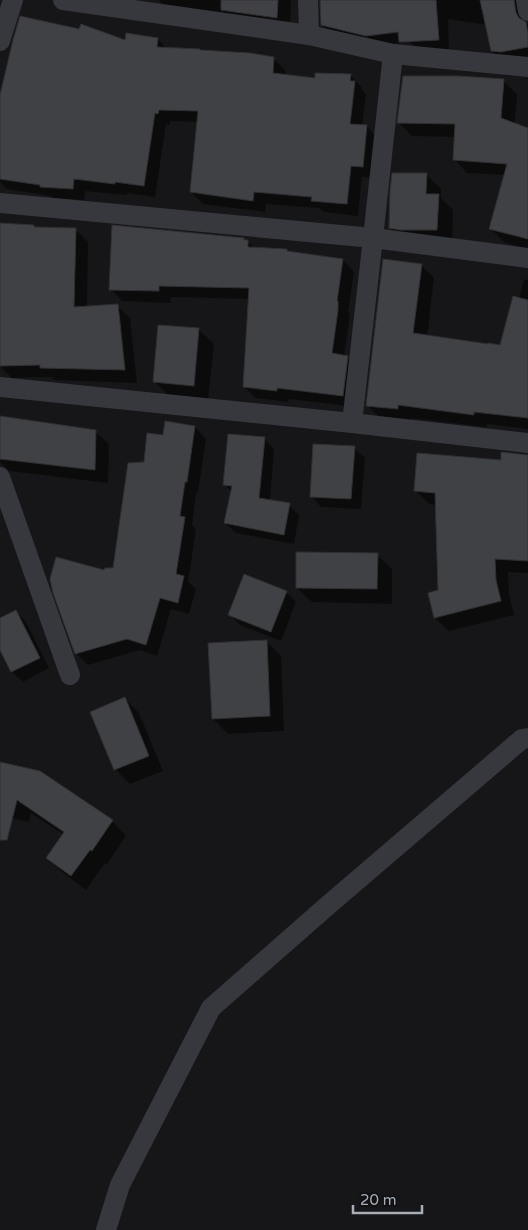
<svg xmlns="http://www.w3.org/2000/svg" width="528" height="1230" viewBox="0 0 528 1230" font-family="'Varela Round',sans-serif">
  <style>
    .shadow { fill: #0007 }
    .building { fill: #404145; stroke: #303034 }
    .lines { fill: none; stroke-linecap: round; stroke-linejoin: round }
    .minor { stroke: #37383d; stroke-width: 20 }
  </style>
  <rect width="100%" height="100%" fill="#161618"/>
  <g class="shadow">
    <path d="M159,0H291L290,30L172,14Z"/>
    <path d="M320,0H396L401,43L377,45L332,35L322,25Z"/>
    <path d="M414,0H528L525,14L528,26V60L503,62L492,51L487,25L448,19L449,51L421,53L409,41Z"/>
    <path d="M127,34L158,39L167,49L273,58L285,70V76L316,79L350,75L362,87V90L366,94L362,126L367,127L378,138L374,178L362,177L358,216L324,212L319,208L266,204L265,212L203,204L191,192L198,122L170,121V125L166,124L155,197L127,193V195L85,191L84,200L53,198L51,196L7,189L0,182V96L126,42Z"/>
    <path d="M503,81L517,94L511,171L528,131V249L504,242L491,229L509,175L467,173L454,159L456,137L412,136L399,123Z"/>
    <path d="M426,175L441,189V198L453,210L452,245L405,242L390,228Z"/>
    <path d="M0,224L34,226L36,228L75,229L88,242L87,308L117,306L130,318L137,383L54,380L52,377L12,378L0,366Z"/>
    <path d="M244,239L255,248L287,250L289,252L343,260L354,272L348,312L350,315L344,356L347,357L359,369L355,407L289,399L288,402L256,398L244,387L249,299L171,297L170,303L122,301L111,289Z"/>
    <path d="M421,265L434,278L427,337L501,346L519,299L524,279L528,280V429L487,424V427L411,418V421L380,418L367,405Z"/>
    <path d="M160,326L199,330L214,344L208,400L169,396L154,381Z"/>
    <path d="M0,417L95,431L109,444L108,483L9,471L0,462Z"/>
    <path d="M195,427L206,439L198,493H196L192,525L196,530L188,582L196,589L189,614L171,609L157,656L140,650L88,665L76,653L105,572L114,570L145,464L164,437Z"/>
    <path d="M264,438L274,449L270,501L289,505L299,515L294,544L236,533L225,523L232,492L225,485Z"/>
    <path d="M354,448L365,458L361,509L321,507L311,496Z"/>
    <path d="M528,456V573L508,572L509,594L514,615L449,631L435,618L429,594L439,591L436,505L429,504L415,490L502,462Z"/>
    <path d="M377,555L392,569V604L312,602L297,588Z"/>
    <path d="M286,592L296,602L281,641L240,625L230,615Z"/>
    <path d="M16,611L26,622L49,668L23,682L12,672L0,647V619Z"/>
    <path d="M266,641L281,656L284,731L228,734L213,719Z"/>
    <path d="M125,699L139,713L163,771L130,784L115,769Z"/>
    <path d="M0,763L39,772L112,821L126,836L107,864L105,863L86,890L62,872L48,858L64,835L31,813L29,822L0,816Z"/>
  </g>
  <g class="building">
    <path d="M221,0H278L277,18L221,10Z"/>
    <path d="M320,0H436L439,40L399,42L398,32L366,36L321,25Z"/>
    <path d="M480,0H514L516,13L519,18L526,22L528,34V47L501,52L491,51Z"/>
    <path d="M20,16L79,29L81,24L125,40L126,33L158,38L157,47L200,49V50L250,53L274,57L273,73L315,78V73L351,74L350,81H355L350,124L367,125L363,167L351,166L347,204L311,201L312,197L254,192L253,201L190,192L198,111L159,110L158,114L155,113L144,186L115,182V184L74,179L73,189L40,187V185L0,179V95L13,40Z"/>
    <path d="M403,76H458L504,79L501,118L528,128V239L489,229L507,164L453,160L455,124L397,123Z"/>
    <path d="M392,173H427L426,194H439L437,230H400L389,228L390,191Z"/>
    <path d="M0,223L34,225V227L76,228L74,307L118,304L125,370L40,368V365L0,366Z"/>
    <path d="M112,225L244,238V240H248V247L287,249V251L343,259L337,301H338V310L332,353L348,356L343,396L277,388V391L243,387L249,288L159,286V291L109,290Z"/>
    <path d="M383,259L422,264L413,333L488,344V343L500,345L513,296L528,300V418L474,412V415L398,405V409L366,406Z"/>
    <path d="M158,325L199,328L194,386L153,382Z"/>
    <path d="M0,416L96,430L95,470L0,459Z"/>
    <path d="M165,421L195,426L187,482H185L180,516L185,517L176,574L184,576L178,603L160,598L146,645L127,639L75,654L53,593L50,579L56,557L104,570L105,568H113L128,463L144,462L147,433L163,435Z"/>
    <path d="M228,434L265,437L259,498L290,503L284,535L224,523L232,486L223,485Z"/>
    <path d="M313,444L355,446L351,499L310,497Z"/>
    <path d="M501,452L528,455V561L495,559L496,580L501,601L434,618L428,593L438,590L435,493L414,491L417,453L501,460Z"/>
    <path d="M296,552L378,553L377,589L296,588Z"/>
    <path d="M244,574L287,591L271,632L228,615Z"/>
    <path d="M16,610L40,658L11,672L0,650V618Z"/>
    <path d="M267,640L270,716L212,719L208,643Z"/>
    <path d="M125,697L149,756L114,770L90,712Z"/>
    <path d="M0,762L40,771L113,820L92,851L90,850L71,876L46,858L64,832L17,800L7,840H0Z"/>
  </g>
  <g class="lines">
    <g class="minor">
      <path d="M63,0L309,35L393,54L528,67"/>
      <path d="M308,0L309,35"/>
      <path d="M526,0L528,11"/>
      <path d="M0,41L13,0"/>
      <path d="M0,203L373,238L528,258"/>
      <path d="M0,387L352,423L528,443"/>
      <path d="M352,423L373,238L393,54"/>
      <path d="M0,477L70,675"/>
      <path d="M106,1230L120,1185L211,1008L326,907L522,739L528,738"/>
    </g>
  </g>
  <path d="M353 1205v8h69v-8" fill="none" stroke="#a8adb8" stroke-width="2.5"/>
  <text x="360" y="1205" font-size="15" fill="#a8adb8" stroke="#111113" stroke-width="4" paint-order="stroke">20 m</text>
</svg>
